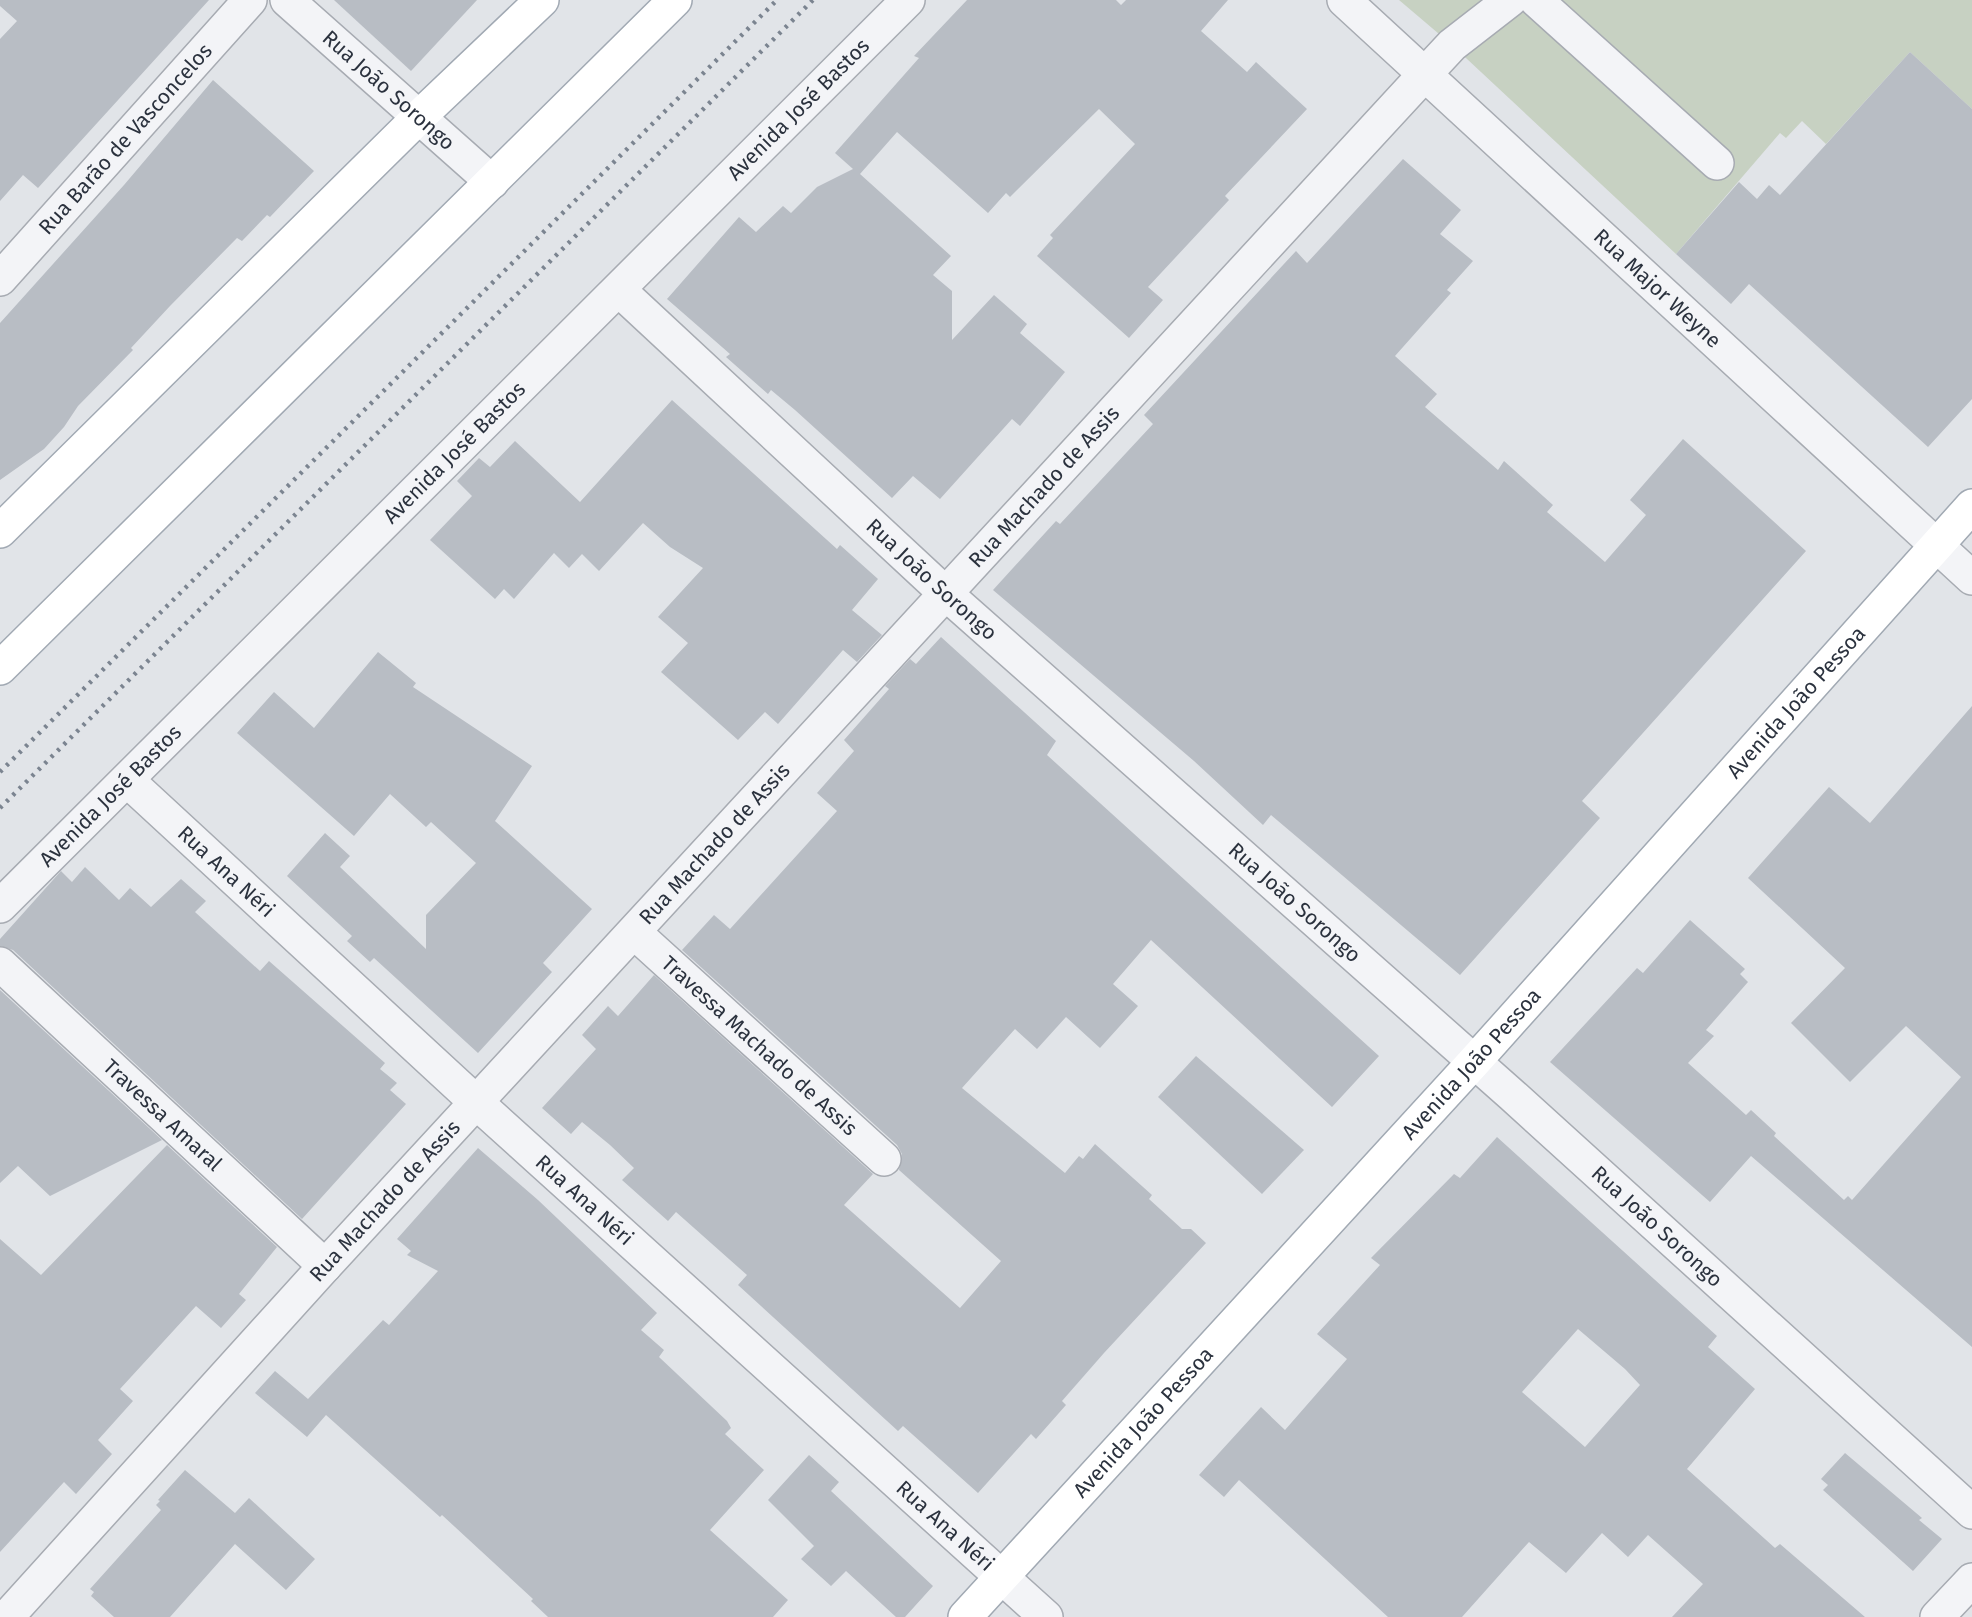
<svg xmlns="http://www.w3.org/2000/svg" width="1972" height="1617" viewBox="0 0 1972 1617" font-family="'Fira Sans',sans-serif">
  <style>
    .green { fill: #c7d1c2 }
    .building { fill: #b8bdc4; fill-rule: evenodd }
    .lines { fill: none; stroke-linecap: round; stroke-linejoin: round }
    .minor-casing { stroke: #a7abb2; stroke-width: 36 }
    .major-casing { stroke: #a1a9b3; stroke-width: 36 }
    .minor { stroke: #f3f4f7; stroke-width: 33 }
    .major { stroke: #fff; stroke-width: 33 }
    .rail { stroke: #7b8490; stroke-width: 4.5; stroke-dasharray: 3 6; stroke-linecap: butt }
    .labels { text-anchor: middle; stroke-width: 4.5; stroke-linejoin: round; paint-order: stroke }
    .street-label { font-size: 21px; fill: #2b323e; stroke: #f0f3f6 }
  </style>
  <rect width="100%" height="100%" fill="#e1e4e8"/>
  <path class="green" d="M1399,0H1972V109L1910,52L1826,144L1802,121L1786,138L1780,133L1676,254L1452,45Z"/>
  <g class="building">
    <path d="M0,0H209L38,188L23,175L0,201V39L17,21L0,6Z"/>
    <path d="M334,0H477L411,71Z"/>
    <path d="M967,0H1116L1121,5L1126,0H1228L1201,31L1247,72L1256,62L1307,109L1225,196L1229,200L1148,287L1163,300L1129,338L1037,256L1053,238L1050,235L1135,144L1099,109L1010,197L1006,193L988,213L897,132L860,174L951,256L933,275L952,291V340L994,295L1027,324L1020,333L1065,372L1020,426L1012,419L940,499L913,476L892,498L795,410L771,390L768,394L726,357L730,354L667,299L739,217L756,232L783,206L791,213L817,187L853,169L835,153L919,58L914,56Z"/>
    <path d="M1910,52L1972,109V399L1928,447L1749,284L1731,304L1676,254L1739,182L1757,199L1769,185L1780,195Z"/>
    <path d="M213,80L314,171L270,217L267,215L242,241L237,238L170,306L131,348L133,350L78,406L64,427L44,449L0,480V323L124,185Z"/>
    <path d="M1403,159L1461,210L1440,234L1473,261L1447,290L1451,293L1395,356L1437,394L1425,407L1498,470L1504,461L1553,505L1547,512L1605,562L1646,515L1630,500L1683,439L1806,551L1582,801L1600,818L1460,975L1271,815L1263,825L1194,761L993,590L1056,521L1060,524L1153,424L1144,415L1296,251L1307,263Z"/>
    <path d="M672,400L837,549L840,545L878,579L852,610L882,635L857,662L843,650L778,724L765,712L738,740L661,672L688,643L658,617L703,568L670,547L643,523L599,571L582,554L569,568L554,553L514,599L504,589L495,599L430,540L472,496L457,481L479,458L490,467L515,441L580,502Z"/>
    <path d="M941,637L1056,741L1047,755L1379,1056L1332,1107L1151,940L1113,984L1138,1006L1100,1048L1066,1017L1037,1049L1015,1029L962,1088L1065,1173L1079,1156L1083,1159L1095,1144L1152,1195L1149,1199L1182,1229H1191L1206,1243L1104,1353L1062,1401L1066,1405L1036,1439L1031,1434L978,1493L903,1426L898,1431L738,1285L747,1275L676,1212L668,1221L622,1180L634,1168L610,1145L582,1122L571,1134L542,1108L596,1049L582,1035L608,1006L618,1016L654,975L873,1174L844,1205L960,1308L1001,1261L899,1170L902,1154L897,1145L682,950L714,915L730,929L837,811L817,793L854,751L844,740L889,689L885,686L910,659L916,664Z"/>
    <path d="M378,652L416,683L413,687L532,766L495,821L592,909L543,963L552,972L478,1053L374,958L370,962L347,941L352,936L287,876L325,833L350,856L340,867L426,949V915L476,863L431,822L426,827L390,794L354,836L237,733L274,692L314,728Z"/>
    <path d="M1972,706V1347L1751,1156L1710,1202L1550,1062L1637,968L1643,973L1690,920L1745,969L1740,974L1748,982L1706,1030L1714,1036L1688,1063L1746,1115L1751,1110L1776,1133L1774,1136L1844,1200L1848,1196L1852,1200L1961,1077L1906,1026L1850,1082L1791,1023L1845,968L1748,878L1829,787L1870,823Z"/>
    <path d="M85,867L119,900L130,888L151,907L181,879L206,901L195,912L219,934L260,971L269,961L385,1063L380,1069L397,1083L390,1090L406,1104L302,1219L13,950L0,946V939L61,871L72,882Z"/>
    <path d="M0,990L162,1140L50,1196L18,1166L0,1183Z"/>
    <path d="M1196,1056L1304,1150L1262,1194L1158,1097Z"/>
    <path d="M1497,1137L1717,1336L1708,1347L1755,1389L1687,1469L1775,1548L1780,1544L1865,1617H1672L1703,1584L1648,1535L1628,1557L1602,1533L1566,1573L1529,1542L1462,1617H1388L1239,1480L1224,1497L1199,1475L1261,1407L1285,1430L1347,1359L1317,1334L1380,1265L1371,1258L1454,1174L1460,1178ZM1578,1329L1625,1369L1640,1385L1585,1447L1522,1392Z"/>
    <path d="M167,1145L277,1247L239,1294L246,1300L221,1328L196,1306L120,1389L133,1401L98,1440L112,1454L76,1494L64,1482L0,1552V1239L41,1275Z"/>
    <path d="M478,1148L538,1200L657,1313L641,1330L664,1350L659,1357L727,1421L731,1428L725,1434L764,1470L710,1530L788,1600L773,1617H548L531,1601L533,1599L442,1515L440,1517L326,1415L307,1437L255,1393L275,1371L308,1399L383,1320L389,1325L438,1271L407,1255L411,1251L397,1239Z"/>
    <path d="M1845,1453L1922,1518L1919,1520L1942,1539L1913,1571L1823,1490L1828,1485L1821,1479Z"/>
    <path d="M809,1455L839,1482L831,1491L933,1586L905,1617H896L846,1571L831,1586L801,1559L814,1546L768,1500Z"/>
    <path d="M185,1470L235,1513L249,1498L315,1559L286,1590L235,1544L170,1617H114L91,1596L94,1592L90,1589L161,1510L156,1505L160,1501L158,1500Z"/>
  </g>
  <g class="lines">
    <defs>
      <g id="minor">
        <path id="s1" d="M287,0L492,182"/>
        <path id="s2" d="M1344,0L1972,578"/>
        <path d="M1536,0L1717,163"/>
        <path id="s3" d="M0,279L250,0"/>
        <path id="s4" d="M619,290L944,592L1512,1095L1972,1512"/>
        <path id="s5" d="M127,780L477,1103L1046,1617"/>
        <path id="s6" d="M0,906L908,0"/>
        <path id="s7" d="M635,933L884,1159"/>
        <path id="s8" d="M0,964L325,1266"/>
        <path id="s9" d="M7,1617L325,1266L1425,74L1452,45L1510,0"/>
        <path d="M1937,1617L1972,1580"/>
      </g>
      <g id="major">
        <path d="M0,531L420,116L542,0"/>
        <path d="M0,668L675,0"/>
        <path id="s10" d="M965,1617L1473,1063L1972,506"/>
      </g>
    </defs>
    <use href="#minor" class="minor-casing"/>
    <use href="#major" class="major-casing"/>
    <use href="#minor" class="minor"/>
    <use href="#major" class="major"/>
    <g class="rail">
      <path d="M0,772L777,0"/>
      <path d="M0,808L813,0"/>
    </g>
  </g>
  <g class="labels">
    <g class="street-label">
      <text dy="7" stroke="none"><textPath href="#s1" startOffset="136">Rua João Sorongo</textPath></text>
      <text dy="7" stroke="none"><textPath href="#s6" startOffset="1128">Avenida José Bastos</textPath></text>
      <text dy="7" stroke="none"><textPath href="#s3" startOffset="188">Rua Barão de Vasconcelos</textPath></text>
      <text dy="7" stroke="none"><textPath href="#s2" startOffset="426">Rua Major Weyne</textPath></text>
      <text dy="7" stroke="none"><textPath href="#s6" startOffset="642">Avenida José Bastos</textPath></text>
      <text dy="7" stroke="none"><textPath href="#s9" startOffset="1534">Rua Machado de Assis</textPath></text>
      <text dy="7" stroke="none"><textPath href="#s4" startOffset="426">Rua João Sorongo</textPath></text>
      <text dy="7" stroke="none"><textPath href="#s10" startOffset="1236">Avenida João Pessoa</textPath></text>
      <text dy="7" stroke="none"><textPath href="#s6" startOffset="156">Avenida José Bastos</textPath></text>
      <text dy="7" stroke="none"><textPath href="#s9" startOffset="1048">Rua Machado de Assis</textPath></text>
      <text dy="7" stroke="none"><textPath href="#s5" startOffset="135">Rua Ana Néri</textPath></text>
      <text dy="7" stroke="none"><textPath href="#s4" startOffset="912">Rua João Sorongo</textPath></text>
      <text dy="7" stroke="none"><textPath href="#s7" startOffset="168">Travessa Machado de Assis</textPath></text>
      <text dy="7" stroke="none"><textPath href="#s10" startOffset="750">Avenida João Pessoa</textPath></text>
      <text dy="7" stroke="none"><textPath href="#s8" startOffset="222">Travessa Amaral</textPath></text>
      <text dy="7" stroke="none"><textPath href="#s5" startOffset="621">Rua Ana Néri</textPath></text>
      <text dy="7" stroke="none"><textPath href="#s9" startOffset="562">Rua Machado de Assis</textPath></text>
      <text dy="7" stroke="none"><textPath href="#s4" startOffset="1398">Rua João Sorongo</textPath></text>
      <text dy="7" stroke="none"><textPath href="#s10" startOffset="264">Avenida João Pessoa</textPath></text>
      <text dy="7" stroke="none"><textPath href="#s5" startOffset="1107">Rua Ana Néri</textPath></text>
    </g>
  </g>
</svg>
